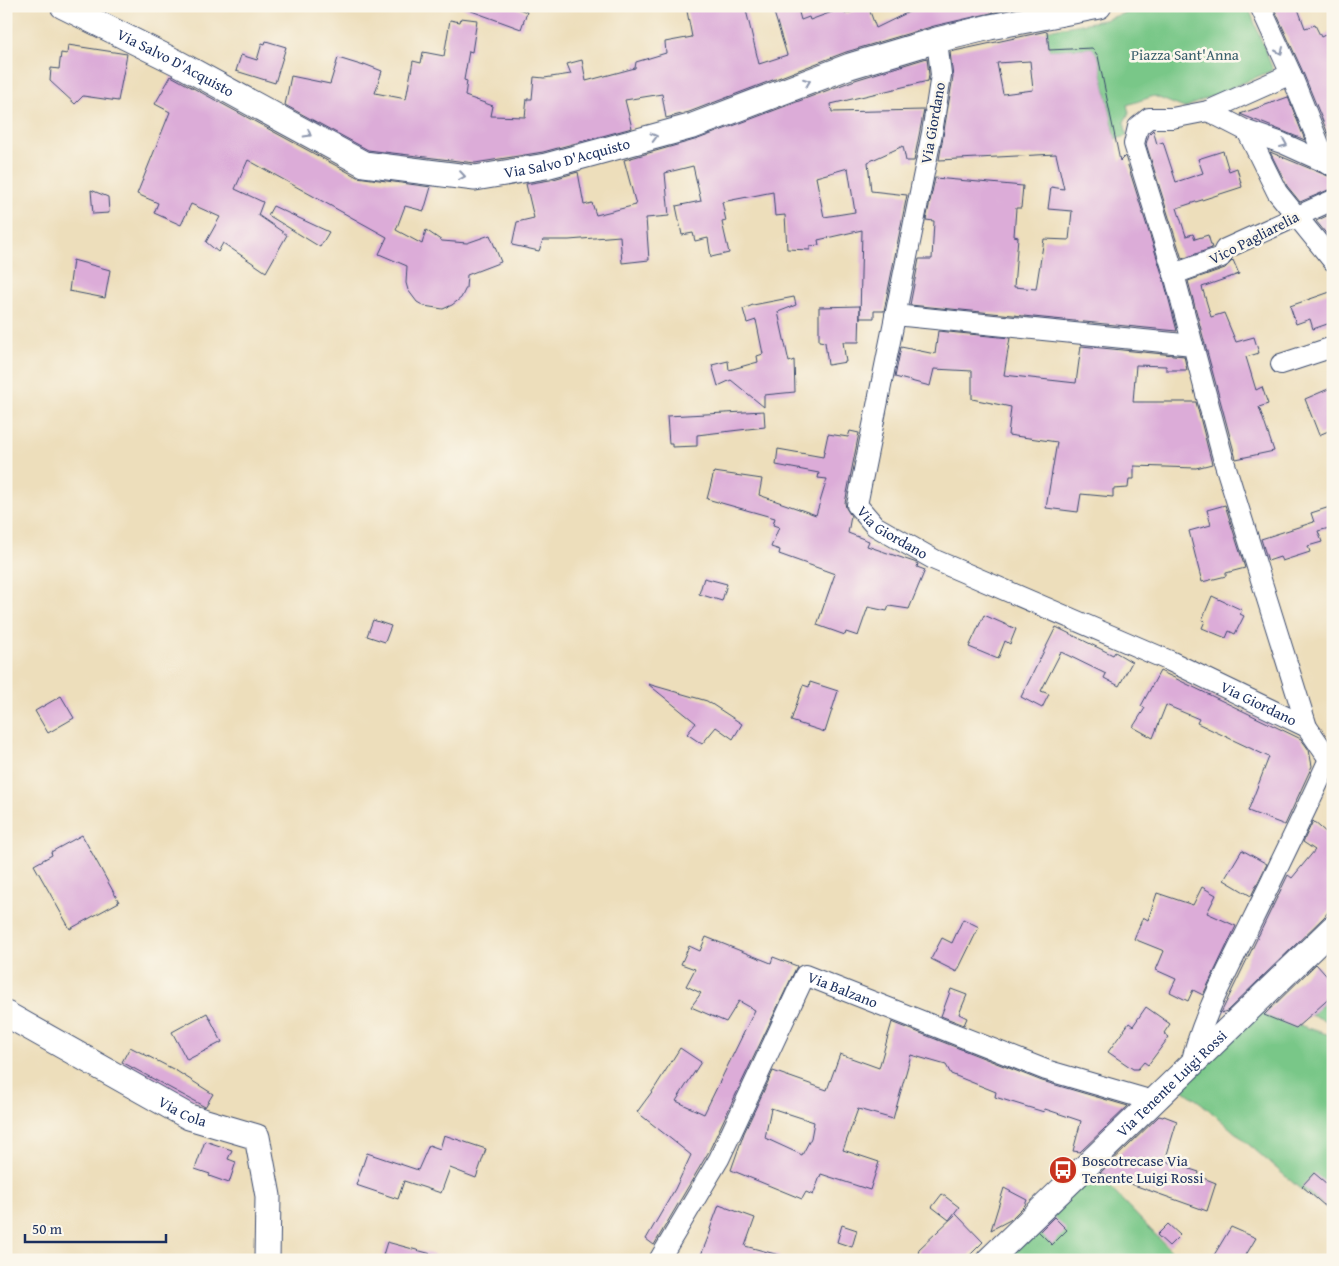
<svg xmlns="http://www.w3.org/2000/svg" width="1339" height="1266" viewBox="0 0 1339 1266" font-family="'Gentium Book Plus',serif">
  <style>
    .green { fill: #79c788; stroke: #4a7b73 }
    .building { fill: #dcacd8; fill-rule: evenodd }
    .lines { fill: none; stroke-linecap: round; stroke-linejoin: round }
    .minor-casing { stroke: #3a496c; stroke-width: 22 }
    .tertiary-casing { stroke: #3a496c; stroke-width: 27 }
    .minor { stroke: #fff; stroke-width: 20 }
    .tertiary { stroke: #fff; stroke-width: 25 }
    .oneway { stroke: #8d97ae }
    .labels { text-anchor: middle; stroke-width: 5; stroke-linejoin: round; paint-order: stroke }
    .park-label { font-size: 15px; fill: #375d6b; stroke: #fbf7ec }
    .street-label { font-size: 15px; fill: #1b2f5e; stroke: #fbf7ec }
    .poi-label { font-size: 15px; fill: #1b2f5e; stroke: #fbf7ec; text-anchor: start }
  </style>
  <rect width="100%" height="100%" fill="#fbf7ec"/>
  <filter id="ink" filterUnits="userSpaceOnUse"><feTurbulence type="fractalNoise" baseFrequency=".02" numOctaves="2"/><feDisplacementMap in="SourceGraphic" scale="10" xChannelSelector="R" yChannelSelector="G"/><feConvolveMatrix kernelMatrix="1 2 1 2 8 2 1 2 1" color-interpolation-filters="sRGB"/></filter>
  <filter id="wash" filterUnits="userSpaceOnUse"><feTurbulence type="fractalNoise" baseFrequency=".0096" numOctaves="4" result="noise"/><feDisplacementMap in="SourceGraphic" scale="20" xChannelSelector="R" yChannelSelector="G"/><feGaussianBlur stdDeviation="1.12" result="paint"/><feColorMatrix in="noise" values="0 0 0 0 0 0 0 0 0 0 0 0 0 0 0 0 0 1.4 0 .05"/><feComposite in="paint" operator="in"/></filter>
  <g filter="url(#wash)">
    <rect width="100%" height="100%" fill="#eddebb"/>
    <g class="green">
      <path d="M1146,6H1248L1273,70L1184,108L1154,96L1127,105L1129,113L1124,122L1127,136L1116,139L1098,56L1092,48L1049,50L1047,30L1104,20Z"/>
      <path d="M1333,996V1023L1310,1015Z"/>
      <path d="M1259,1012L1333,1036V1211L1299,1188L1201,1103L1180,1088Z"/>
      <path d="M1094,1171L1176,1256L1171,1260H1002Z"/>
    </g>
    <g id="blocks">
      <g class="building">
        <path d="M463,6H511L527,12L521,29L463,8Z"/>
        <path d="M686,6H745L759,64L787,55L772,6H792V10L798,9L801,20L809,17L810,20L843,8L845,14L868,6L876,28L921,6H1022L934,26L846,52L689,112L666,118L662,94L625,100L632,128L543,152L475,163L368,150L285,105L291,76L330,84L338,58L364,66V64L382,71L375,93L406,99L413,61L421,63L423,52L444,56L450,20L460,22L461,18L477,20L472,52L469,51L464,80L467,81L465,96L493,106L491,116L525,117L527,99H532L534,77L544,78L571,74L567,64L582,60L586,81L635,68L636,62L666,53L665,42L692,37Z"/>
        <path d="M1273,6H1297L1305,28L1315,25L1321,37L1333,31V146L1302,70Z"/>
        <path d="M1047,31L1049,50L1092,48L1098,56L1120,161L1125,156L1163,277L1177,331L910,305L919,259H932L934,221L926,220L935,178L1023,186L1021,208H1016L1014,236L1018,237L1014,287L1036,289L1044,239L1069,240L1072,211L1048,209L1051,187L1064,189L1056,154L939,160L953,77L950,52ZM1030,61L1033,90L1003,94L997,63Z"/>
        <path d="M266,41L286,47L275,83L236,71L241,55L257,60L262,43L265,44Z"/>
        <path d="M68,45L127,54L118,101L83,96L75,104L50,81L51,68L59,69L61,53L67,54Z"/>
        <path d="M927,58L929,75L928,81L831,104L832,112L924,110L914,161H906L903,146L868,162L871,191L907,195L884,311H874V318H860L862,230L818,240L819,245L810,246V250L787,249L785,215L775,216L773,192L722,202L726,221L722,222L729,253L711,257L708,238L695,241L693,233L682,235L676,206L701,201L693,166L665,173L669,216L646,218L649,260L622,263L620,236L569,240H543L539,251L512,245L517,222L534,218L526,184L550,180L578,172L584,205L592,203L596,215L636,205L624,160L698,139L855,80ZM848,168L855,212L824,217L816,177Z"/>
        <path d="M171,76L357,177L431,187L424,211L405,206L396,230L422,244L426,230L442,241L467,243L490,235L501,262L467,275L466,288L461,298L452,305L443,309L424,306L417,302L408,290L406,283L407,266L379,254L387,237L248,160L235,189L263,202L258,215L287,235L266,272L223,243L218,252L206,242L220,217L191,204L181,225L154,213L158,203L137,194L170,112L155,104Z"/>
        <path d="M1288,97L1305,140L1240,114Z"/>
        <path d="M1153,130L1157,144L1163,142L1176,182L1203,173L1198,159L1223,151L1229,171L1237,168L1242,187L1177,208L1186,236L1193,234L1195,239L1208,235L1212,248L1182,259L1146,144L1149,134Z"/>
        <path d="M1270,152L1333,178V188L1300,202L1287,186Z"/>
        <path d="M91,190L108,197L109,213L93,214Z"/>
        <path d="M273,206L329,232L320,247L268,215Z"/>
        <path d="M1333,213V242L1316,221Z"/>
        <path d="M73,260L110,270L105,298L69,291Z"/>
        <path d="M1233,260L1239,274L1202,287L1211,317L1224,313L1236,342L1254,337L1259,353L1246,357L1256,390L1262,387L1268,404L1259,407L1274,451L1236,459L1188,281L1225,268Z"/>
        <path d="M1333,291V322L1313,329L1310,319L1296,324L1290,306Z"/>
        <path d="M794,297L796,305L778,312L789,362L794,360L795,392L764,395V407L731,380L718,386L712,365L728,361L729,370L758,362L757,356L763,354L756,320L747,323L743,309L753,305Z"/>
        <path d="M860,306L859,342H843L846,362L828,365L825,342L819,341V307Z"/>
        <path d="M938,331L1010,338L1004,375L1076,383L1081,346L1184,356L1187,370H1166V366L1136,365L1133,402H1196L1212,464L1196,468L1134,466V479H1129L1128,488L1113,489V497L1081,494L1078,512L1046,508L1057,442L1008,435L1011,407L972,399V371L934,369L930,386L895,377L901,347L935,354Z"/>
        <path d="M1333,387V429L1319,435L1305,399Z"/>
        <path d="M764,411L765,427L697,435V446L672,447V444H669L667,416Z"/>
        <path d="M850,431L859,433L845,503L846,508L851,516L848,533L869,541L867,546L914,562L918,564L917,567L925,570L909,609L889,606L887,611L868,607L858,636L846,632L845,635L817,625L835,574L779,554L780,550L771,547L779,527L773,525L775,518L707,499L714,472L762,479L759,495L816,515L827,479L818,478L819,473L776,465L778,449L823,457L828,434L848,437Z"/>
        <path d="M1225,505L1245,568L1226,573V576L1202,582L1189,531L1211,525L1207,510Z"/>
        <path d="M1333,506V527L1318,531L1322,542L1308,546L1310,552L1282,561L1280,557L1268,561L1261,539L1314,522L1311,513Z"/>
        <path d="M704,578L727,584L722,601L699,594Z"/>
        <path d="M1212,596L1242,610L1240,614L1244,616L1235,634L1229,631L1226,638L1202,628L1205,621L1202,620Z"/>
        <path d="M984,615L1016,629L1010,644L1005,641L998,659L969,647Z"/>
        <path d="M373,620L391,626L385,642L367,636Z"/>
        <path d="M1056,627L1113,655L1115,652L1132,662L1119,686L1104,678L1106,674L1061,652L1041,691L1049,694L1042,708L1021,697Z"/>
        <path d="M1160,671L1301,739L1309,750L1312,766L1285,825L1248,811L1269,757L1197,723L1199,719L1166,705L1153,738L1133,727L1145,708L1141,706Z"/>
        <path d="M810,682L838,691L825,732L791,721L803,685L809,687Z"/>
        <path d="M648,684L707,701L742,724L733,739L716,727L702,744L687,734L696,723Z"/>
        <path d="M61,696L74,718L48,733L35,711Z"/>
        <path d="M1313,821L1328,834L1333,828V906L1324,917L1227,1011L1221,1013L1288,875L1292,878L1315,850L1303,842Z"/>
        <path d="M82,835L119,902L70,929L34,865L52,855L51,852Z"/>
        <path d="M1242,850L1267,864L1251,896L1224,880Z"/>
        <path d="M1202,887L1216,895L1207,913L1236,926L1203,995L1193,990L1188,1001L1170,992L1176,979L1156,970L1164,951L1134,939L1143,917L1148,920L1157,893L1193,905Z"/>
        <path d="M963,919L979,927L957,972L931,959L942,938L952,943Z"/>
        <path d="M706,937L771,963L773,957L797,966L708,1153L654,1245L646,1239L675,1189L691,1155L637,1112L654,1089L680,1048L701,1062L676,1101L704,1114L755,1010L739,1001L726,1022L691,1007L701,993L686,986L695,969L681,964L689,946L700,951Z"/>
        <path d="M1316,964L1333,983V995L1296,1028L1264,1015Z"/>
        <path d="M951,989L967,995L959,1014L967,1018L964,1025L941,1016Z"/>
        <path d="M1146,1007L1170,1024L1164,1033L1169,1037L1148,1065L1144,1062L1138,1069H1133L1108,1052L1129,1023L1133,1026Z"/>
        <path d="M207,1013L222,1042L187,1060L172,1032Z"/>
        <path d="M892,1022L1042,1081L1128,1106L1080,1152L1073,1151L1081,1121L1045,1109L1044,1112L995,1097L996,1092L951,1074L946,1065L911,1055L893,1119L858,1109L843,1150L879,1162L870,1190L821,1174L813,1195L806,1192L802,1199L731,1170L744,1133L773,1071L827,1090L840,1054L879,1068ZM771,1108L814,1122L811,1138L802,1155L765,1138Z"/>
        <path d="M130,1047L175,1070L213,1094L205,1107L122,1062Z"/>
        <path d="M1159,1116L1163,1117L1164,1116L1177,1121L1165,1161L1199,1172L1198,1176L1216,1183L1207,1211L1100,1173Z"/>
        <path d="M444,1135L486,1149L476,1178L450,1168L441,1193L404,1181L398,1199L356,1185L367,1153L418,1170L429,1145L440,1149Z"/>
        <path d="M205,1141L232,1150L228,1159L236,1162L229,1183L209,1176L210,1174L195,1169Z"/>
        <path d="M1314,1173L1333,1189V1213L1302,1186Z"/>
        <path d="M1004,1188L1027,1200L1025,1205L1010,1220L991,1230Z"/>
        <path d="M942,1194L959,1207L949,1220L932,1207Z"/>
        <path d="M719,1205L755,1218L745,1246L779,1255V1260H699L711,1230L710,1229Z"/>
        <path d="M956,1214L983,1242L965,1260H917L919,1249Z"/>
        <path d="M1054,1217L1067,1230L1052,1245L1039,1232Z"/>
        <path d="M1168,1224L1180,1235L1169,1246L1157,1235Z"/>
        <path d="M842,1225L857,1230L852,1247L837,1242Z"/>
        <path d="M1231,1227L1256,1238L1243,1260H1211Z"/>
        <path d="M387,1242L435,1255L434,1260H396L383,1255Z"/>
      </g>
    </g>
  </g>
  <g filter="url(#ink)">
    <use href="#blocks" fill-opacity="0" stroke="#3a496c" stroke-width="1"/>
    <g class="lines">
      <defs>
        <g id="minor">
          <path d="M1260,6L1291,74L1327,164"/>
          <path id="s1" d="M937,40L941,75L932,133L857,505L875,526L935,560L1170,661L1307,727"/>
          <path d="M1291,74L1208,111L1172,118H1149L1138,127L1134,144L1174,274L1223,458L1307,727L1329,759L1333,761"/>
          <path d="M1208,111L1247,131L1282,143L1333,166"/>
          <path d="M1247,131L1277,192L1333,261"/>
          <path d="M1174,274L1221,257L1225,249L1333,200"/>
          <path d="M895,315L1193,345"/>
          <path d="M1281,364L1333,347"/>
          <path d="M1191,1064C1202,1017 1226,974 1247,931C1275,874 1303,817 1329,759"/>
          <path id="s2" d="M659,1260L719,1159L805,975L1046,1070L1153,1101"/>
        </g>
        <g id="tertiary">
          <path id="s3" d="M63,6L176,62L364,164L475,178L546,166L693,126L850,66L937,40L990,27L1099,6"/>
          <path id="s4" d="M6,1014L189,1117L257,1137L268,1196L267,1260"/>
          <path id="s5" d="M989,1260L1333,928"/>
        </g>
      </defs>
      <use href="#minor" class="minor-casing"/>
      <use href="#tertiary" class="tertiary-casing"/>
      <use href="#minor" class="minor"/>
      <use href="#tertiary" class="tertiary"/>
    </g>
    <defs><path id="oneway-chevron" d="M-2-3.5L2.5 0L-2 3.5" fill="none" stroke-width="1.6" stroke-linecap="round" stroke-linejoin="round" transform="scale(1.25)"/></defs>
    <g class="oneway">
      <use href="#oneway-chevron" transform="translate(1280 51) rotate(66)"/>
      <use href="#oneway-chevron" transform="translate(807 82) rotate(-21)"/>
      <use href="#oneway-chevron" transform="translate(308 134) rotate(30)"/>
      <use href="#oneway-chevron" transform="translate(654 137) rotate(-15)"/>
      <use href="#oneway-chevron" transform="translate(1284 144) rotate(23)"/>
      <use href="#oneway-chevron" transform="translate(462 176) rotate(8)"/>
    </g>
  </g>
  <defs>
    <symbol id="bus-disc" viewBox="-11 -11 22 22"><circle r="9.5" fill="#c8321e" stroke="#fbf7ec"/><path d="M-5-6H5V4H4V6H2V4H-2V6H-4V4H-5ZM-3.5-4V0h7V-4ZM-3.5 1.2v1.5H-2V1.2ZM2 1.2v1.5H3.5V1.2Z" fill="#fff"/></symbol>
  </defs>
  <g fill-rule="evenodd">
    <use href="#bus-disc" x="1047" y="1154" width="32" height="32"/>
  </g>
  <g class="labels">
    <g class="park-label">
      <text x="1185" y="60">Piazza Sant'Anna</text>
    </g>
    <g class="street-label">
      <text dy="5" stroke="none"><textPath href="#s3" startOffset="126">Via Salvo D'Acquisto</textPath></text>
      <text transform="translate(933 123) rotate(-80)" y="5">Via Giordano</text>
      <text dy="5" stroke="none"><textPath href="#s3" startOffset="546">Via Salvo D'Acquisto</textPath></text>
      <text transform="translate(1254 238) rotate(-27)" y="5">Vico Pagliarelia</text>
      <text dy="5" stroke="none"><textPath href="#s1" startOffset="519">Via Giordano</textPath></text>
      <text dy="5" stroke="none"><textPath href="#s1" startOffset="924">Via Giordano</textPath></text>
      <text dy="5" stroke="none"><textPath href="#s2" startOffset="361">Via Balzano</textPath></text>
      <text dy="5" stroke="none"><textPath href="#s5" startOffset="254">Via Tenente Luigi Rossi</textPath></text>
      <text dy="5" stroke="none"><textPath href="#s4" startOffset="202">Via Cola</textPath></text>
    </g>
    <g class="poi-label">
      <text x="1082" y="1166">Boscotrecase Via<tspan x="1082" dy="17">Tenente Luigi Rossi</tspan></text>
    </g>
  </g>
  <rect width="1339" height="1266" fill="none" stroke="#fbf7ec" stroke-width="25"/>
  <path d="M25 1234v8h141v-8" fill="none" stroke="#1b2f5e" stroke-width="2.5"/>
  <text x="32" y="1234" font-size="15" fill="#1b2f5e" stroke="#fbf7ec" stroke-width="4" paint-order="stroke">50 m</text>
</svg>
